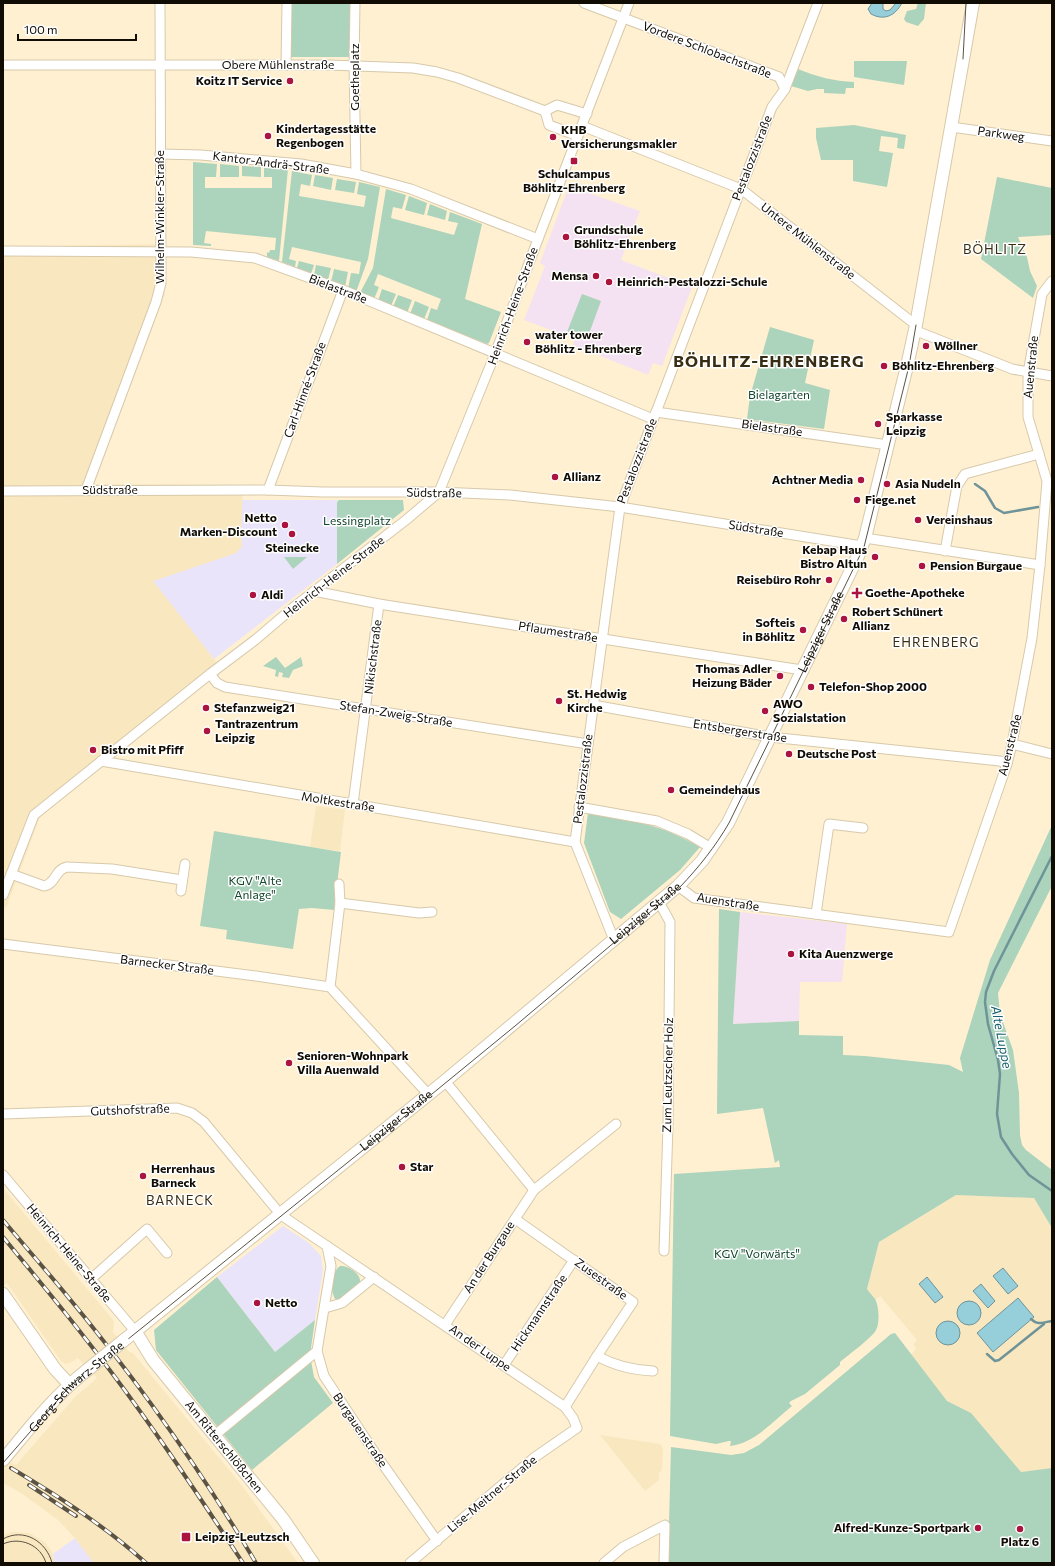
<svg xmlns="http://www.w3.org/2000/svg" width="1055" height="1566" viewBox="0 0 1055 1566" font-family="Commissioner,sans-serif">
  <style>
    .commercial { fill: #eae4fa }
    .built { fill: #f9e7c0 }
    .education { fill: #f4e1f1 }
    .green { fill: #acd3bb }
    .water { fill: #96ced9; stroke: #6e9499 }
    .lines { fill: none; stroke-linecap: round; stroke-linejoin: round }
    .stream { stroke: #6e9499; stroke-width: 2.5 }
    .street-casing { stroke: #d7c9aa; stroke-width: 11 }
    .secondary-casing { stroke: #d7c9aa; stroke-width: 14 }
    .street { stroke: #fff; stroke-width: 9 }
    .secondary { stroke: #fff; stroke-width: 12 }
    .tram { stroke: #5b5343; stroke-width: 1 }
    .rail-casing { stroke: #5b5343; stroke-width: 4 }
    .rail { stroke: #fff; stroke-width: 2.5; stroke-dasharray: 8; stroke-linecap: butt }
    .secondary-bridge-casing { stroke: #d7c9aa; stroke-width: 14; stroke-linecap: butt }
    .secondary-bridge { stroke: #fff; stroke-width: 12 }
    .poi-dot { fill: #aa143f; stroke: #fff; stroke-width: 1.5 }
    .labels { text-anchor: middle; stroke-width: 3; stroke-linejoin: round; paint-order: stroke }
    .street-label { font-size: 12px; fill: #100b03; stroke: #fff }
    .poi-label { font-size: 12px; font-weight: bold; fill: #100b03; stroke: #fff; text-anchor: start }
    .park-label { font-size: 12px; fill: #11462c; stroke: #fff }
    .neighbourhood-label { font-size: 13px; letter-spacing: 1px; fill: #382c12; stroke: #fff }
    .water-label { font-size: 13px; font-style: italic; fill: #18626f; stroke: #fff }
    .district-label { font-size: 16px; font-weight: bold; letter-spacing: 1px; fill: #382c12; stroke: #fff }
  </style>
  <rect width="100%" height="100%" fill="#fff0d1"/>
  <g class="commercial">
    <path d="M241,500H337V564L214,659L153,581L236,553L242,546L241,535Z"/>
    <path d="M283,1226L309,1243L321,1256L323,1270L315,1320L275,1352L217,1277Z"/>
    <path d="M75,1538L94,1563H54L53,1554Z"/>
  </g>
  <g class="built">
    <path d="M166,244L165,294L93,484L243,485L241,535L242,546L236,553L153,581L220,667L40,817L6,908L3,907V247Z"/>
    <path d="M316,806L345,810L340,851L310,847Z"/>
    <path d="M3,1188L114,1321L113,1332L129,1352L133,1353L244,1488L298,1563H94L75,1538L58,1520L21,1493L3,1483V1459L16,1465L75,1397L97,1378L78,1358L70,1363L65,1364L61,1361L7,1283L3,1286Z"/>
    <path d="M956,1195L1034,1198L1052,1228V1468L1021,1472L965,1410L947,1402L911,1354L916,1349L913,1344L917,1340L880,1296L875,1300L867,1289L879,1242Z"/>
    <path d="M600,1435L660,1444L663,1448L662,1470L659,1473V1480L645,1491Z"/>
    <path d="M12,1532L29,1533L45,1542L53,1554L54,1563H3V1535Z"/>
  </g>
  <g class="education">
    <path d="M569,186L640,211L621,260L692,287L662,366L653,363L648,375L573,345L575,339L524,320L545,266L540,263Z"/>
    <path d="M740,912L847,924L842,982H800L799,1021L733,1024Z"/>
  </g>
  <g class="green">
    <path d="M289,3H351L350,57H288Z"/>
    <path d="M918,3H926L924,19L918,26L906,22L904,19L907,11L916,9Z"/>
    <path d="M854,61H907L904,85L854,77Z"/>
    <path d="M798,69C817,77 834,81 854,82V88H846L845,94L824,93V89H817L808,91L791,86Z"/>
    <path d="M854,125L906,135L904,149L897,148L898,138L881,136L879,151L893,153L887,187L853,181V160H821L816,138V128Z"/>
    <path d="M193,162L217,164L216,177H205V188H272V177H264V168L288,169L279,261L267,257V252L269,253L270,250H275L276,238L206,231L204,243L211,244V246L193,245Z"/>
    <path d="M220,164L239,166V177H220Z"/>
    <path d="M242,166L261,167V177L242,176Z"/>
    <path d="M292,171L312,175L310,186L301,184L299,196L364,207L366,196L357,194L359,182L380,187L368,259L356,292L348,289L351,273L359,274L361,262L292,247L289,259L296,261L295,267L282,262Z"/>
    <path d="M315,175L333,178L331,190L313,186Z"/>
    <path d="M997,177L1052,188L1051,235L1018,237L1027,257L1030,271L1037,286L1033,298L981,259Z"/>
    <path d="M337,179L356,182L354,193L335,190Z"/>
    <path d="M386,189L406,195L402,209L393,207L391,218L454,235L458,223L448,221L450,212L482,224L465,299L501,312L489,343L487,344L427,320L431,308L437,310L441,299L378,274L374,285L379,287L374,299L360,293L373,268Z"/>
    <path d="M409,196L427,203L424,215L405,210Z"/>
    <path d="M430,204L447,211L445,220L427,215Z"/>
    <path d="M299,261L314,265L311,274L297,268Z"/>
    <path d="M316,265L331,268L328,280L314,275Z"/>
    <path d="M334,269L348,272L345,287L331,282Z"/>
    <path d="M382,289L396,294L391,306L378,301Z"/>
    <path d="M582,294L601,301L587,339L567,332Z"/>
    <path d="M398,295L412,300L407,313L393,307Z"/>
    <path d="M415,301L429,307L424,319L410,314Z"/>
    <path d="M770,327L814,340L805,383L830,390L824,429L747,419L750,396Z"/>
    <path d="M339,500H403L404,510L337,564V502Z"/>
    <path d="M284,557H307L293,569Z"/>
    <path d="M276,657L285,668L301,657L303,666L293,670L289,678L282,677L283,673L279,672L278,677L275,676L276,670L263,666Z"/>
    <path d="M588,813C632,820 660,824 700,847L680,870L621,919L610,912L584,843Z"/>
    <path d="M1052,825V886L998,993L1000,1014L1013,1050L1019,1093L1020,1135L1022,1145L1026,1150L1052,1170V1228L1034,1198L956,1195L879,1242L867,1289C869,1292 872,1295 875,1299C879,1306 880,1323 876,1330C873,1337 847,1356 840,1362V1365L805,1394L791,1401L789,1403L792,1406C773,1421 755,1443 730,1446L731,1441H729L716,1444L670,1436L674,1174L780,1167L779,1160L775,1163L763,1108L717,1114L719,909L740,912L733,1024L799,1021V1035L843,1036V1055L865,1056L949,1065L963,1072L960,1058L990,960Z"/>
    <path d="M214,831L341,852L334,910L312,908L299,909L293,949L226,939L227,930L200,926Z"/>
    <path d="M340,1266C348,1265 361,1274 360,1282L339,1300H336C329,1292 331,1272 340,1266Z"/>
    <path d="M217,1277L275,1352L315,1320L310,1355L314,1377L333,1403L252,1470L156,1350L154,1330Z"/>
    <path d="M895,1333L947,1401L971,1413L1021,1472L1052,1468V1563H668L671,1447L731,1455L744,1453L759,1445L891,1334Z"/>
  </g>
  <g class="water">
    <path d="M872,3H883V9L886,11L890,10L896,3H902C895,16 884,21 871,14L868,9Z"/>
    <path d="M1003,1268L1018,1286L1008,1294L993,1276Z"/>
    <path d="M927,1277L943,1297L935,1303L919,1284Z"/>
    <path d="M981,1284L995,1301L988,1308L973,1291Z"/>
    <path d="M1018,1298L1034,1317L993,1352L977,1333Z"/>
    <circle cx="969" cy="1313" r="12"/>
    <circle cx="948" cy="1333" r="12"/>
  </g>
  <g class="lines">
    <g class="stream">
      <path d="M975,484L985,491L995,508L1004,513L1038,507"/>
      <path d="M1052,856L994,971L986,992L985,1002L988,1024L998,1060L1000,1074L997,1114L1001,1137L1012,1154L1029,1175L1052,1191"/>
      <path d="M1031,1319C1038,1326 1043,1322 1052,1321"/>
      <path d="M987,1354L995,1361L999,1360L1044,1324"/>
    </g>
    <defs>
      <g id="street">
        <path d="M355,3L354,65L356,174"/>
        <path d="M584,3L779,77L785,89"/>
        <path d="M3,65H329L413,68L437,72L458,78L545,111L557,105L587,114"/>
        <path d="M286,65L287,3"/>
        <path d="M545,111L549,125L578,136"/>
        <path d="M582,126L741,189L916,325"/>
        <path d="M951,127L1052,141"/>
        <path d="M160,154L201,155L301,164L356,174L411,189L538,239"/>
        <path d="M3,251L191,252L255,258L343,290L653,419"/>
        <path d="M914,330L1012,369L1052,376"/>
        <path d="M656,412L888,445"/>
        <path d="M86,490L156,302L161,283L160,3"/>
        <path d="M268,490L343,290"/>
        <path d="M3,491L268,490L323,492H439L510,495L620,507L862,546"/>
        <path d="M865,538L1040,565"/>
        <path d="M945,551L957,486L965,474L1039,454"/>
        <path d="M314,591L379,604L802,670"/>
        <path d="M210,674L217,683L225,687L588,744"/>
        <path d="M593,705L770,737L1000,761L1007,764"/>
        <path d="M1012,744L1052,754"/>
        <path d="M101,761L575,842"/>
        <path d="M353,804L379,604"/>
        <path d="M579,807L657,821L688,834L711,848"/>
        <path d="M11,874L44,886C56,884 55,869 67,867L112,869L182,880"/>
        <path d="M678,886L694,898L949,932L1007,764L1012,744L1032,638L1040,565L1047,481L1028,417V373L1042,294L1052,281"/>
        <path d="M181,891L185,864"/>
        <path d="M3,895L34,815L210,674L255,640L295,606L406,520L439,492L495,354L538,239L629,3"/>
        <path d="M659,902L670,922L668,1125L664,1251"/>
        <path d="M340,903L419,913L432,912"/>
        <path d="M816,914L829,824L863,828"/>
        <path d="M614,940L575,842L620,507L772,107L785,89L818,3"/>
        <path d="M3,944L256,976L330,987L428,1094"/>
        <path d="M330,987L340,903L339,884"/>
        <path d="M445,1081L534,1190"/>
        <path d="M3,1114L177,1108L192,1113L204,1122L281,1215L327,1246L331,1266L317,1351L324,1376L377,1456L437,1541"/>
        <path d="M3,1175L135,1331"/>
        <path d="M515,1219L633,1302L597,1356L565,1407"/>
        <path d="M327,1246L565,1407L573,1418L577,1428L535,1457L410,1563"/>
        <path d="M91,1279L147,1229L167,1253"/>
        <path d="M325,1308L342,1303L374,1277"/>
        <path d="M445,1325L534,1190L616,1124"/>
        <path d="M597,1356C615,1366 632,1370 653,1371"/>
        <path d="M504,1365L574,1260"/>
        <path d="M215,1435L317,1351"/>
        <path d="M604,1563L623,1547L665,1525L664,1563"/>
      </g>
      <g id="secondary">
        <path d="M3,1294L55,1369L69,1384"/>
        <path id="s1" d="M135,1331L153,1360L283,1519L313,1563"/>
        <path id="s2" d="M123,1341L445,1081L678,886L702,861L728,823L858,556L865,538L907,366L916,325L973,3"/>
        <path d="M3,1460C29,1429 54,1396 86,1371"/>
      </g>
    </defs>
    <use href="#street" class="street-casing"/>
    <use href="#secondary" class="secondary-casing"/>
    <use href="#street" class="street"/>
    <use href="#secondary" class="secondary"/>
    <g class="tram">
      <path d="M963,59L966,3"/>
      <path id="s3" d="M3,1463L71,1385L388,1130L515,1026L680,887C699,867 715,847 729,823L864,547L909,366L916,325"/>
      <path d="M3,1539C24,1527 47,1542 52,1563"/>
      <path d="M3,1544C20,1536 41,1545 46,1563"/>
    </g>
    <defs>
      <g id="rail">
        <path d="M3,1220C23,1244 44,1268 64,1292C134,1376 200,1469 256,1563"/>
        <path d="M3,1237C30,1270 58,1303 85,1338C142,1410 193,1487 243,1563"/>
        <path d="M11,1468C58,1496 105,1526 146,1563"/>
        <path d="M29,1485L76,1516"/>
      </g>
    </defs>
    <use href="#rail" class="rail-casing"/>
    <use href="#rail" class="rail"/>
    <defs>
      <path id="secondary-bridge" d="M86,1371L123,1341"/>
    </defs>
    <use href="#secondary-bridge" class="secondary-bridge-casing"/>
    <use href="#secondary-bridge" class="secondary-bridge"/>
  </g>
  <g class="poi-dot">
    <circle cx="290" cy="81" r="4"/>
    <circle cx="268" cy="136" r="4"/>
    <circle cx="553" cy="137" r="4"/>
    <rect x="570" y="157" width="8" height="8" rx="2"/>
    <circle cx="566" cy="237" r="4"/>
    <circle cx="596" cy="276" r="4"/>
    <circle cx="609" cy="282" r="4"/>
    <circle cx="527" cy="342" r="4"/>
    <circle cx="926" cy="346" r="4"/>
    <circle cx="884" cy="366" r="4"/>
    <circle cx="878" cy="424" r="4"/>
    <circle cx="555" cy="477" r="4"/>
    <circle cx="861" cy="480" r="4"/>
    <circle cx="887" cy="484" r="4"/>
    <circle cx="857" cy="500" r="4"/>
    <circle cx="918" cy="520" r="4"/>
    <circle cx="285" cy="525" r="4"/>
    <circle cx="292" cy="534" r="4"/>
    <circle cx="875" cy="557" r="4"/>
    <circle cx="922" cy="566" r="4"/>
    <circle cx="829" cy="580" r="4"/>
    <path d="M855 587h4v4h4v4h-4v4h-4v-4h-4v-4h4z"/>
    <circle cx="253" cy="595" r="4"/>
    <circle cx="844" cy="619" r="4"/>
    <circle cx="803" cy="630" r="4"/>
    <circle cx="780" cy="676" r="4"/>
    <circle cx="811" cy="687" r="4"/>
    <circle cx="559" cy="701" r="4"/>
    <circle cx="206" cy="708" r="4"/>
    <circle cx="765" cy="711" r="4"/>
    <circle cx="207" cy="731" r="4"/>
    <circle cx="93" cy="750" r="4"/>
    <circle cx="789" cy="754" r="4"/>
    <circle cx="671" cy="790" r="4"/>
    <circle cx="791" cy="954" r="4"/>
    <circle cx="289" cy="1063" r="4"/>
    <circle cx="402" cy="1167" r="4"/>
    <circle cx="143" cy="1176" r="4"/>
    <circle cx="257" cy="1303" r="4"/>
    <circle cx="978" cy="1528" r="4"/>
    <circle cx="1020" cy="1529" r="4"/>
    <rect x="181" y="1532" width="10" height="10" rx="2"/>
  </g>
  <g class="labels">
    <g class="street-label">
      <text transform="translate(707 50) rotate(21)" y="4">Vordere Schlobachstraße</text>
      <text x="278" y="69">Obere Mühlenstraße</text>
      <text transform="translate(355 77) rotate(-90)" y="4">Goetheplatz</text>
      <text transform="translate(1001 134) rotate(8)" y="4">Parkweg</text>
      <text transform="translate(752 158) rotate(-69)" y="4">Pestalozzistraße</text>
      <text transform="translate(271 163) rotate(7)" y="4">Kantor-Andrä-Straße</text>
      <text transform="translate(160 217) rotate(-90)" y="4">Wilhelm-Winkler-Straße</text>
      <text transform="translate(808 241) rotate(38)" y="4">Untere Mühlenstraße</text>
      <text transform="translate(338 289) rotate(21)" y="4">Bielastraße</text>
      <text transform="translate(513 306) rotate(-70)" y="4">Heinrich-Heine-Straße</text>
      <text transform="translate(1031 367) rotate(-84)" y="4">Auenstraße</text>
      <text transform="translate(305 390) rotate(-70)" y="4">Carl-Hinné-Straße</text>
      <text transform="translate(772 428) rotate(8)" y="4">Bielastraße</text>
      <text transform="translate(637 461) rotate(-69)" y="4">Pestalozzistraße</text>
      <text x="110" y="494">Südstraße</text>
      <text transform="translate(434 493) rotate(1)" y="4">Südstraße</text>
      <text transform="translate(756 529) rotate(9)" y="4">Südstraße</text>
      <text transform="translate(334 577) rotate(-38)" y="4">Heinrich-Heine-Straße</text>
      <text transform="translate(558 632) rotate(9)" y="4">Pflaumestraße</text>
      <text dy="4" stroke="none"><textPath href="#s2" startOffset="1011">Leipziger Straße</textPath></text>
      <text transform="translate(373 657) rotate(-83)" y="4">Nikischstraße</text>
      <text transform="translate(396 714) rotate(9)" y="4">Stefan-Zweig-Straße</text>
      <text transform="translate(740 731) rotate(9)" y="4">Entsbergerstraße</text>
      <text transform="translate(1010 745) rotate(-76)" y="4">Auenstraße</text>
      <text transform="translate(583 779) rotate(-83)" y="4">Pestalozzistraße</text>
      <text transform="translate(338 802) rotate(9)" y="4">Moltkestraße</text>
      <text transform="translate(728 902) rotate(9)" y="4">Auenstraße</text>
      <text dy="4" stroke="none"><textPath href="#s2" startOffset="675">Leipziger Straße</textPath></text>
      <text transform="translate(167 965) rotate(7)" y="4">Barnecker Straße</text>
      <text transform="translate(668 1075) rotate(-89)" y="4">Zum Leutzscher Holz</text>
      <text transform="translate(130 1110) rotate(-2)" y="4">Gutshofstraße</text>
      <text dy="4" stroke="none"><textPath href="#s2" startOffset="351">Leipziger Straße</textPath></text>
      <text transform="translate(69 1253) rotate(50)" y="4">Heinrich-Heine-Straße</text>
      <text transform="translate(489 1257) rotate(-57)" y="4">An der Burgaue</text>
      <text transform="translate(601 1279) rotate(36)" y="4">Zusestraße</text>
      <text transform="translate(539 1313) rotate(-56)" y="4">Hickmannstraße</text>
      <text transform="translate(480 1348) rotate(35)" y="4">An der Luppe</text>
      <text dy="4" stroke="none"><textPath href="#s3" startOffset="106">Georg-Schwarz-Straße</textPath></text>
      <text transform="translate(360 1430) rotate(56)" y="4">Burgauenstraße</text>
      <text dy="4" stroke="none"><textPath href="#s1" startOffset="146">Am Ritterschlößchen</textPath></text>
      <text transform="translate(492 1494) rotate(-40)" y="4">Lise-Meitner-Straße</text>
    </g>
    <g class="poi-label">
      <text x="282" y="85" text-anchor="end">Koitz IT Service</text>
      <text x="276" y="133">Kindertagesstätte<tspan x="276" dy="14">Regenbogen</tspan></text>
      <text x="561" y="134">KHB<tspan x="561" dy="14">Versicherungsmakler</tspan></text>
      <text x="574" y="178" text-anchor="middle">Schulcampus<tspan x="574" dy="14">Böhlitz-Ehrenberg</tspan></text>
      <text x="574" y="234">Grundschule<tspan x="574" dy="14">Böhlitz-Ehrenberg</tspan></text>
      <text x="588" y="280" text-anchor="end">Mensa</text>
      <text x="617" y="286">Heinrich-Pestalozzi-Schule</text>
      <text x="535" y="339">water tower<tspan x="535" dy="14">Böhlitz - Ehrenberg</tspan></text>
      <text x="934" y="350">Wöllner</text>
      <text x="892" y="370">Böhlitz-Ehrenberg</text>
      <text x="886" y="421">Sparkasse<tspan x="886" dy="14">Leipzig</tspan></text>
      <text x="563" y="481">Allianz</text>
      <text x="853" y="484" text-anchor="end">Achtner Media</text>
      <text x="895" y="488">Asia Nudeln</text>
      <text x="865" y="504">Fiege.net</text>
      <text x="277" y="522" text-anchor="end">Netto<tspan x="277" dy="14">Marken-Discount</tspan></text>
      <text x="926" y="524">Vereinshaus</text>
      <text x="292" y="552" text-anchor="middle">Steinecke</text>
      <text x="867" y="554" text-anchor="end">Kebap Haus<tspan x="867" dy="14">Bistro Altun</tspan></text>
      <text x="930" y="570">Pension Burgaue</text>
      <text x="821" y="584" text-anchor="end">Reisebüro Rohr</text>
      <text x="865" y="597">Goethe-Apotheke</text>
      <text x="261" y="599">Aldi</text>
      <text x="852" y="616">Robert Schünert<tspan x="852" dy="14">Allianz</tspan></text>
      <text x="795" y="627" text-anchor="end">Softeis<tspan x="795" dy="14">in Böhlitz</tspan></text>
      <text x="772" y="673" text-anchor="end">Thomas Adler<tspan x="772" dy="14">Heizung Bäder</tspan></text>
      <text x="819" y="691">Telefon-Shop 2000</text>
      <text x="567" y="698">St. Hedwig<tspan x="567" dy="14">Kirche</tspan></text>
      <text x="773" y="708">AWO<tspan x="773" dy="14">Sozialstation</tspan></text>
      <text x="214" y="712">Stefanzweig21</text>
      <text x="215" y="728">Tantrazentrum<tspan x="215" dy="14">Leipzig</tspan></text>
      <text x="101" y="754">Bistro mit Pfiff</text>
      <text x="797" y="758">Deutsche Post</text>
      <text x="679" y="794">Gemeindehaus</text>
      <text x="799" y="958">Kita Auenzwerge</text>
      <text x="297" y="1060">Senioren-Wohnpark<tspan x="297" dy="14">Villa Auenwald</tspan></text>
      <text x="410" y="1171">Star</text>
      <text x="151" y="1173">Herrenhaus<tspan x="151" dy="14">Barneck</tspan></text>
      <text x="265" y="1307">Netto</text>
      <text x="970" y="1532" text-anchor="end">Alfred-Kunze-Sportpark</text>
      <text x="195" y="1541">Leipzig-Leutzsch</text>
      <text x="1020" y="1546" text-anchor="middle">Platz 6</text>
    </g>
    <g class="park-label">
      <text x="779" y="399">Bielagarten</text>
      <text x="357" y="525">Lessingplatz</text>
      <text x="255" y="885">KGV "Alte<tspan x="255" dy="14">Anlage"</tspan></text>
      <text x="757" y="1258">KGV "Vorwärts"</text>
    </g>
    <g class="neighbourhood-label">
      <text x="995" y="254">BÖHLITZ</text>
      <text x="936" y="647">EHRENBERG</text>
      <text x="180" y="1205">BARNECK</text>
    </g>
    <g class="water-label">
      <text transform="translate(1002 1037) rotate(79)" y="5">Alte Luppe</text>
    </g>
    <g class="district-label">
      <text x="769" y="367">BÖHLITZ-EHRENBERG</text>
    </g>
  </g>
  <rect width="1055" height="1566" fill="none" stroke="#100b03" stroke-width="8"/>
  <path d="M18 34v6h118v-6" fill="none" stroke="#100b03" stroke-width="2"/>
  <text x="24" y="34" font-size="12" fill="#100b03" stroke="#ffffff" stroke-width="3" paint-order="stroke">100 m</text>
</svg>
